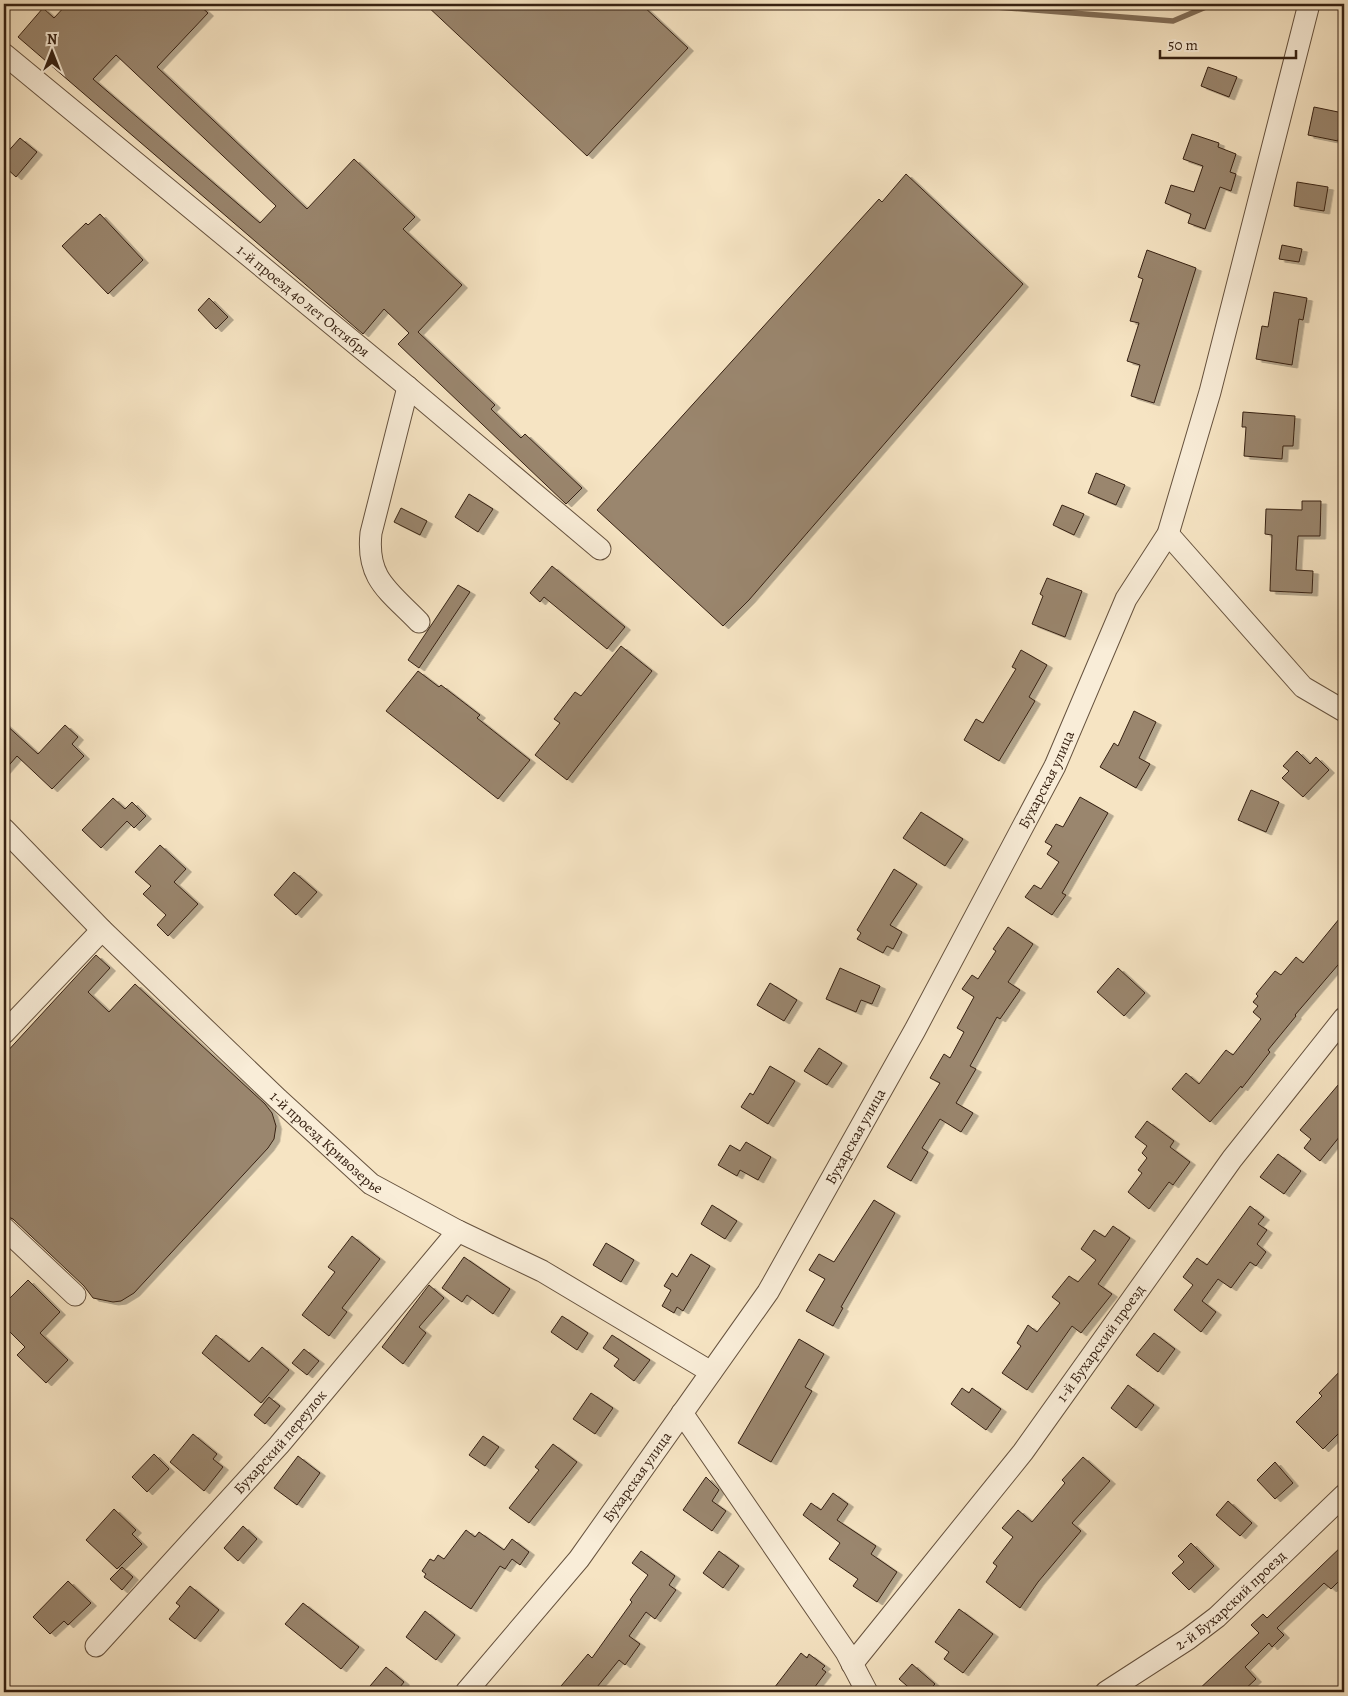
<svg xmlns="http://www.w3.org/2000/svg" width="1348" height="1696" viewBox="0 0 1348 1696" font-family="Alegreya,serif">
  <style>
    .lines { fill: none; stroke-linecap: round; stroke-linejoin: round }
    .stream { stroke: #826e58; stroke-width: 5.5 }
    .building { fill: #9a866e; stroke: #362112; fill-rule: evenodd; filter: url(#shadow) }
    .minor-casing { stroke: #66523e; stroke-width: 23 }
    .minor { stroke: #f9edd8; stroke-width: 21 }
    .labels { text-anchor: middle; stroke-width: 4.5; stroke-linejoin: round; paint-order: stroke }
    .street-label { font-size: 15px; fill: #362112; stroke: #f9edd8 }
  </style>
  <defs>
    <filter id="shadow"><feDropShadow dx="5.5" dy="3" stdDeviation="0" flood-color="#0004"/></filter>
  </defs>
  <rect width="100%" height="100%" fill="#f6e4c3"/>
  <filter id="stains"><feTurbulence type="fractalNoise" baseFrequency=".004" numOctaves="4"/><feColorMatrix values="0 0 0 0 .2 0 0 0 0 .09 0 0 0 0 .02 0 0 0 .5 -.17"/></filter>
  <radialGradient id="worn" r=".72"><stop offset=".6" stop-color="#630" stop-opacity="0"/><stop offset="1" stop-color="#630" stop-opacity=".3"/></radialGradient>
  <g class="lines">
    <path class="stream" d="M958,4L1173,21L1213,4"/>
  </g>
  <g class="building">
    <path d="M67,4H198L208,13L157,67L307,209L354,159L415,217L403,229L462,285L418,332L495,405L491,409L521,438L525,434L582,488L566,504L398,344L409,333L384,309L363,334L18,37L43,8L54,18ZM116,55L276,206L260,223L93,79Z"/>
    <path d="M425,4H641L688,48L587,156Z"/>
    <path d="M1208,67L1237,77L1229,97L1201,86Z"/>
    <path d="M1314,107L1343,113L1338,141L1308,135Z"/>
    <path d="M1192,134L1219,143L1218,147L1236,154L1230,172L1236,174L1231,191L1220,187L1205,229L1188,223L1191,214L1165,203L1171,185L1194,192L1203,166L1183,159Z"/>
    <path d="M20,138L37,152L16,177L4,166V156Z"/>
    <path d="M906,174L1023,284L749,600L723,626L597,510L879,199L882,202Z"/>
    <path d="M1297,182L1328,187L1324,211L1294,206Z"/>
    <path d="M100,214L143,260L108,294L62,246L86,223L88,225Z"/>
    <path d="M1282,245L1302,249L1299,262L1279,259Z"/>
    <path d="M1147,250L1196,268L1154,403L1131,396L1140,365L1127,361L1139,323L1130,321L1143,279L1138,277Z"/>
    <path d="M1274,292L1307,298L1303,320L1299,319L1292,365L1256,359L1262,326L1268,327Z"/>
    <path d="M209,298L228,317L216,329L198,310Z"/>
    <path d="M1243,412L1295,416L1293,446H1283L1282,459L1244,456L1246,427H1242Z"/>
    <path d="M1096,473L1125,485L1116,505L1088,493Z"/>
    <path d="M469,494L493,509L478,532L455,517Z"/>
    <path d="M1302,501H1321L1320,536H1298L1296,570L1313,571L1312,593L1270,591L1272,535L1265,534L1266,509L1302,510Z"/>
    <path d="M1062,505L1084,514L1074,535L1053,525Z"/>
    <path d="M401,508L427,521L420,535L394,522Z"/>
    <path d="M552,566L625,627L607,649L544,597L540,602L530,593Z"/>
    <path d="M1047,578L1082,591L1065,637L1032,624L1043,596L1040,594Z"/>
    <path d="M458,585L470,592L419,668L408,660Z"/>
    <path d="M621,646L652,671L567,780L535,755L560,723L554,719L575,692L581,696Z"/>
    <path d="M1021,650L1047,665L1029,697L1035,701L999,761L964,740L976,719L983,723L1016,669L1012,667Z"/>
    <path d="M418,671L439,687L441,685L480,715L477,718L530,760L498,799L386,711Z"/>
    <path d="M1134,711L1156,722L1139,758L1150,764L1136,788L1100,767L1114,743L1118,746Z"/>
    <path d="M4,723L38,754L65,725L78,737L72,744L84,756L52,789L17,756L4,771Z"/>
    <path d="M1297,751L1310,764L1316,757L1329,770L1303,797L1282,778L1289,771L1283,766Z"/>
    <path d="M1251,790L1279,802L1266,832L1238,820Z"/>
    <path d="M1080,797L1108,813L1062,893L1066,895L1052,915L1025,897L1034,885L1041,889L1059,862L1047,854L1052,846L1045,842L1056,824L1063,827Z"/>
    <path d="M113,798L125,809L132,802L146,816L134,828L127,821L101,848L82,830Z"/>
    <path d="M921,812L963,839L945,866L903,838Z"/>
    <path d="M160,845L186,869L174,882L198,904L168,936L157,925L166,915L143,894L151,886L135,872Z"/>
    <path d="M894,869L917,884L890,925L902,932L893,949L887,946L883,953L857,939L861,933L857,930Z"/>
    <path d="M294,872L317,892L296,915L274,895Z"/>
    <path d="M1344,913V958L1295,1015L1296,1016L1268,1050L1270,1052L1242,1088L1241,1086L1210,1122L1172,1089L1186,1073L1199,1084L1226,1050L1233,1055L1261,1019L1253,1012L1258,1006L1253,1002L1258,996L1256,994L1275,971L1281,975L1296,957L1303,963Z"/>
    <path d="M1008,927L1033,944L1008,982L1020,990L1000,1019L997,1017L970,1066L976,1069L956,1103L973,1113L961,1132L940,1119L922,1148L928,1152L911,1181L887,1167L940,1083L930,1078L944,1054L950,1058L964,1032L957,1028L974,997L962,989L972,975L978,979L996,951L993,949Z"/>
    <path d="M96,955L110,968L88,992L109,1012L135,984L265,1104L272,1113L276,1126L274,1139L268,1148L134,1293L121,1301L113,1302L93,1298L84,1286L13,1219L4,1215V1055Z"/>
    <path d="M840,968L880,986L872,1004L861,1000L856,1012L826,999Z"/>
    <path d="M1118,968L1145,993L1124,1016L1097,992Z"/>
    <path d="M770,983L797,1000L784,1021L757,1005Z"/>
    <path d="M819,1048L842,1063L827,1085L804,1071Z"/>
    <path d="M770,1066L795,1081L768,1124L741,1107L750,1093L753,1095Z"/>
    <path d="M1344,1078V1131L1320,1161L1304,1148L1311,1139L1300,1130Z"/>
    <path d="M1147,1121L1174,1141L1170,1147L1190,1162L1173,1185L1169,1182L1149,1209L1128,1192L1142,1173L1138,1170L1147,1158L1142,1153L1147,1146L1135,1137Z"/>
    <path d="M746,1142L771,1157L758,1180L740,1170L737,1176L718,1165L730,1145L740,1151Z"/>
    <path d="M1278,1154L1301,1171L1284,1194L1260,1177Z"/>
    <path d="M874,1200L895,1213L841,1307L843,1308L833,1326L806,1311L825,1279L809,1270L819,1254L834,1262Z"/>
    <path d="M712,1205L737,1221L725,1239L701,1224Z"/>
    <path d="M1250,1206L1264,1217L1258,1224L1267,1230L1257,1244L1266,1252L1256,1266L1250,1262L1231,1288L1218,1279L1202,1301L1216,1312L1201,1332L1174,1310L1193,1285L1183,1277L1197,1258L1207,1265Z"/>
    <path d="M1113,1226L1130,1238L1098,1284L1112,1294L1081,1333L1072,1326L1027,1390L1002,1373L1021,1346L1017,1343L1028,1325L1037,1332L1060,1303L1052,1297L1069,1276L1078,1282L1096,1260L1081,1249L1094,1230L1105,1237Z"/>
    <path d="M352,1236L380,1259L342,1308L347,1312L329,1336L302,1315L335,1272L328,1267Z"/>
    <path d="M606,1243L634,1260L621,1282L593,1265Z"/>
    <path d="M691,1254L710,1266L683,1311L677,1307L674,1313L662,1306L671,1290L664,1286L672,1273L677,1277Z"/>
    <path d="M464,1257L510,1289L493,1314L467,1295L462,1302L442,1288Z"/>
    <path d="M28,1280L60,1312L40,1333L68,1360L46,1383L17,1355L25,1347L4,1326V1304Z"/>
    <path d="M429,1285L444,1298L419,1327L426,1333L403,1364L382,1347Z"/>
    <path d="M562,1316L588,1333L577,1350L551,1332Z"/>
    <path d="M1154,1333L1175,1349L1158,1372L1136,1355Z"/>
    <path d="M216,1335L249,1362L262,1347L289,1370L261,1403L202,1353Z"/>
    <path d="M612,1335L650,1360L634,1381L614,1366L619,1359L603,1348Z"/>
    <path d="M799,1339L824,1354L805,1387L812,1391L771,1462L738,1443Z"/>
    <path d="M304,1349L319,1361L307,1375L292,1363Z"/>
    <path d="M1344,1367V1428L1323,1449L1296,1422L1322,1396L1319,1393Z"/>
    <path d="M1128,1385L1154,1405L1136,1428L1111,1408Z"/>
    <path d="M962,1388L969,1393L972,1388L1001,1409L986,1430L951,1404Z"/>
    <path d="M591,1393L613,1408L595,1434L573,1419Z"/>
    <path d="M269,1397L280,1406L265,1424L254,1415Z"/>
    <path d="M193,1434L217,1454L213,1459L223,1467L204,1491L170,1462Z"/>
    <path d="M483,1436L499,1447L485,1466L469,1455Z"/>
    <path d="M553,1444L577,1462L529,1523L509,1508L539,1470L535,1467Z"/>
    <path d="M154,1454L169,1469L147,1492L132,1477Z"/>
    <path d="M298,1456L320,1473L297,1505L274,1488Z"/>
    <path d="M1083,1457L1110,1481L1072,1523L1081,1531L1038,1582L1020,1608L986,1582L997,1566L993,1563L1013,1537L1002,1528L1018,1510L1032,1522L1065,1483L1062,1480Z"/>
    <path d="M1275,1462L1293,1483L1275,1499L1257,1480Z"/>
    <path d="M706,1477L719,1490L712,1501L726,1511L712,1531L683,1510Z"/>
    <path d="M833,1493L848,1504L837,1520L876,1546L871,1554L897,1572L877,1602L853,1586L858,1579L829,1559L840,1543L803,1515L811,1503L821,1510Z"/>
    <path d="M1228,1501L1252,1523L1240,1536L1216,1515Z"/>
    <path d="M114,1509L136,1530L132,1534L142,1544L117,1569L86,1540Z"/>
    <path d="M243,1526L257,1539L238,1561L224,1548Z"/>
    <path d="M466,1530L475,1537L479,1532L504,1550L512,1539L529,1552L520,1565L512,1559L505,1569L500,1566L471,1609L424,1577L426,1574L422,1571L430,1559L434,1561L438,1555L444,1559Z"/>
    <path d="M1191,1543L1214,1566L1189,1590L1172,1573L1184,1562L1178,1556Z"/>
    <path d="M1344,1544V1576L1331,1589L1324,1583L1277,1628L1284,1635L1272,1647L1269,1643L1245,1667L1256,1679L1242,1692H1196L1259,1633L1251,1625L1263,1614L1267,1618Z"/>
    <path d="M641,1551L675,1576L669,1585L676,1590L655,1619L646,1612L629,1636L640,1644L625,1665L619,1660L593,1692H556L588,1654L592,1658L632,1602L630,1600L648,1575L632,1563Z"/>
    <path d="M719,1551L739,1566L723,1588L703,1573Z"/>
    <path d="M122,1567L133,1577L122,1590L110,1579Z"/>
    <path d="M68,1581L91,1603L68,1625L64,1621L50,1634L33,1617Z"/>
    <path d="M190,1586L219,1610L195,1639L169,1619L180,1606L176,1603Z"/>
    <path d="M303,1603L359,1647L341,1669L285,1624Z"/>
    <path d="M959,1609L993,1634L963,1673L944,1659L949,1652L935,1642Z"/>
    <path d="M425,1611L455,1635L436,1660L406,1637Z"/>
    <path d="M801,1653L807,1658L809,1654L825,1666L822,1669L826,1672L811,1692H771Z"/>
    <path d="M912,1664L935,1684L927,1692H914L899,1679Z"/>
    <path d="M386,1667L404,1682L396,1692H365Z"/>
  </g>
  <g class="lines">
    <defs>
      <g id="minor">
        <path id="s1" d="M4,54L408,387L600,549"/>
        <path d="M408,387L371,533C366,579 389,591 419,622"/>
        <path d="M1168,534L1303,687L1344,711"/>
        <path id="s2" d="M4,829L102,930L278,1099L371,1184L458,1231L542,1271L711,1372"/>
        <path d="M4,1033L102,930"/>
        <path d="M4,1228L75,1295"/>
        <path d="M682,1413L846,1652L867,1692"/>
        <path id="s3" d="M96,1646L279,1445L458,1231"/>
        <path id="s4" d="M852,1664L1023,1452L1232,1159L1344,1018"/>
        <path id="s5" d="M466,1692L579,1559L768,1292L915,1030L1055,766L1126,599L1168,534L1210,392L1309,4"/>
        <path id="s6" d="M1106,1692L1188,1639L1217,1617L1344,1495"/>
      </g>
    </defs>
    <use href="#minor" class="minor-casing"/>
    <use href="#minor" class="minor"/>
  </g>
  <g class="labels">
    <g class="street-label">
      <text dy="5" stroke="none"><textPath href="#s1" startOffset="388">1-й проезд 40 лет Октября</textPath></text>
      <text dy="5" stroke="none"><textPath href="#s5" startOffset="1085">Бухарская улица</textPath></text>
      <text dy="5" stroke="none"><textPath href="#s5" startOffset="680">Бухарская улица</textPath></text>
      <text dy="5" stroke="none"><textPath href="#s2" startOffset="450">1-й проезд Кривозерье</textPath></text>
      <text dy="5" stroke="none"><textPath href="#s4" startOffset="406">1-й Бухарский проезд</textPath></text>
      <text dy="5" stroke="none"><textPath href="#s3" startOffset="275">Бухарский переулок</textPath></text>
      <text dy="5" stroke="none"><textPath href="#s5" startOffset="275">Бухарская улица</textPath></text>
      <text dy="5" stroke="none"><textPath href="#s6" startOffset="155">2-й Бухарский проезд</textPath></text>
    </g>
  </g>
  <rect width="1348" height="1696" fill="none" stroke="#f6e4c3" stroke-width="20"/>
  <rect x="5" y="5" width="1338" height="1686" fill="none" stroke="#362112" stroke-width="2.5"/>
  <rect x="10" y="10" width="1328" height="1676" fill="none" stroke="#362112"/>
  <g transform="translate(52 52)" stroke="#f9edd8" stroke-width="4" paint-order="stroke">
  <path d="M0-4L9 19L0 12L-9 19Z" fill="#362112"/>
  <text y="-8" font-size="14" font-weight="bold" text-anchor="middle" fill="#362112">N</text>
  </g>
  <path d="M1160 50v8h136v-8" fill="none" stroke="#362112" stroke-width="2.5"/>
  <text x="1168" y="50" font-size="15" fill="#362112" stroke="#f9edd8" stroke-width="4" paint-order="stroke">50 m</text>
  <rect width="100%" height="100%" filter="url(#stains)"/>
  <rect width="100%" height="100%" fill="url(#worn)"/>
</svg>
